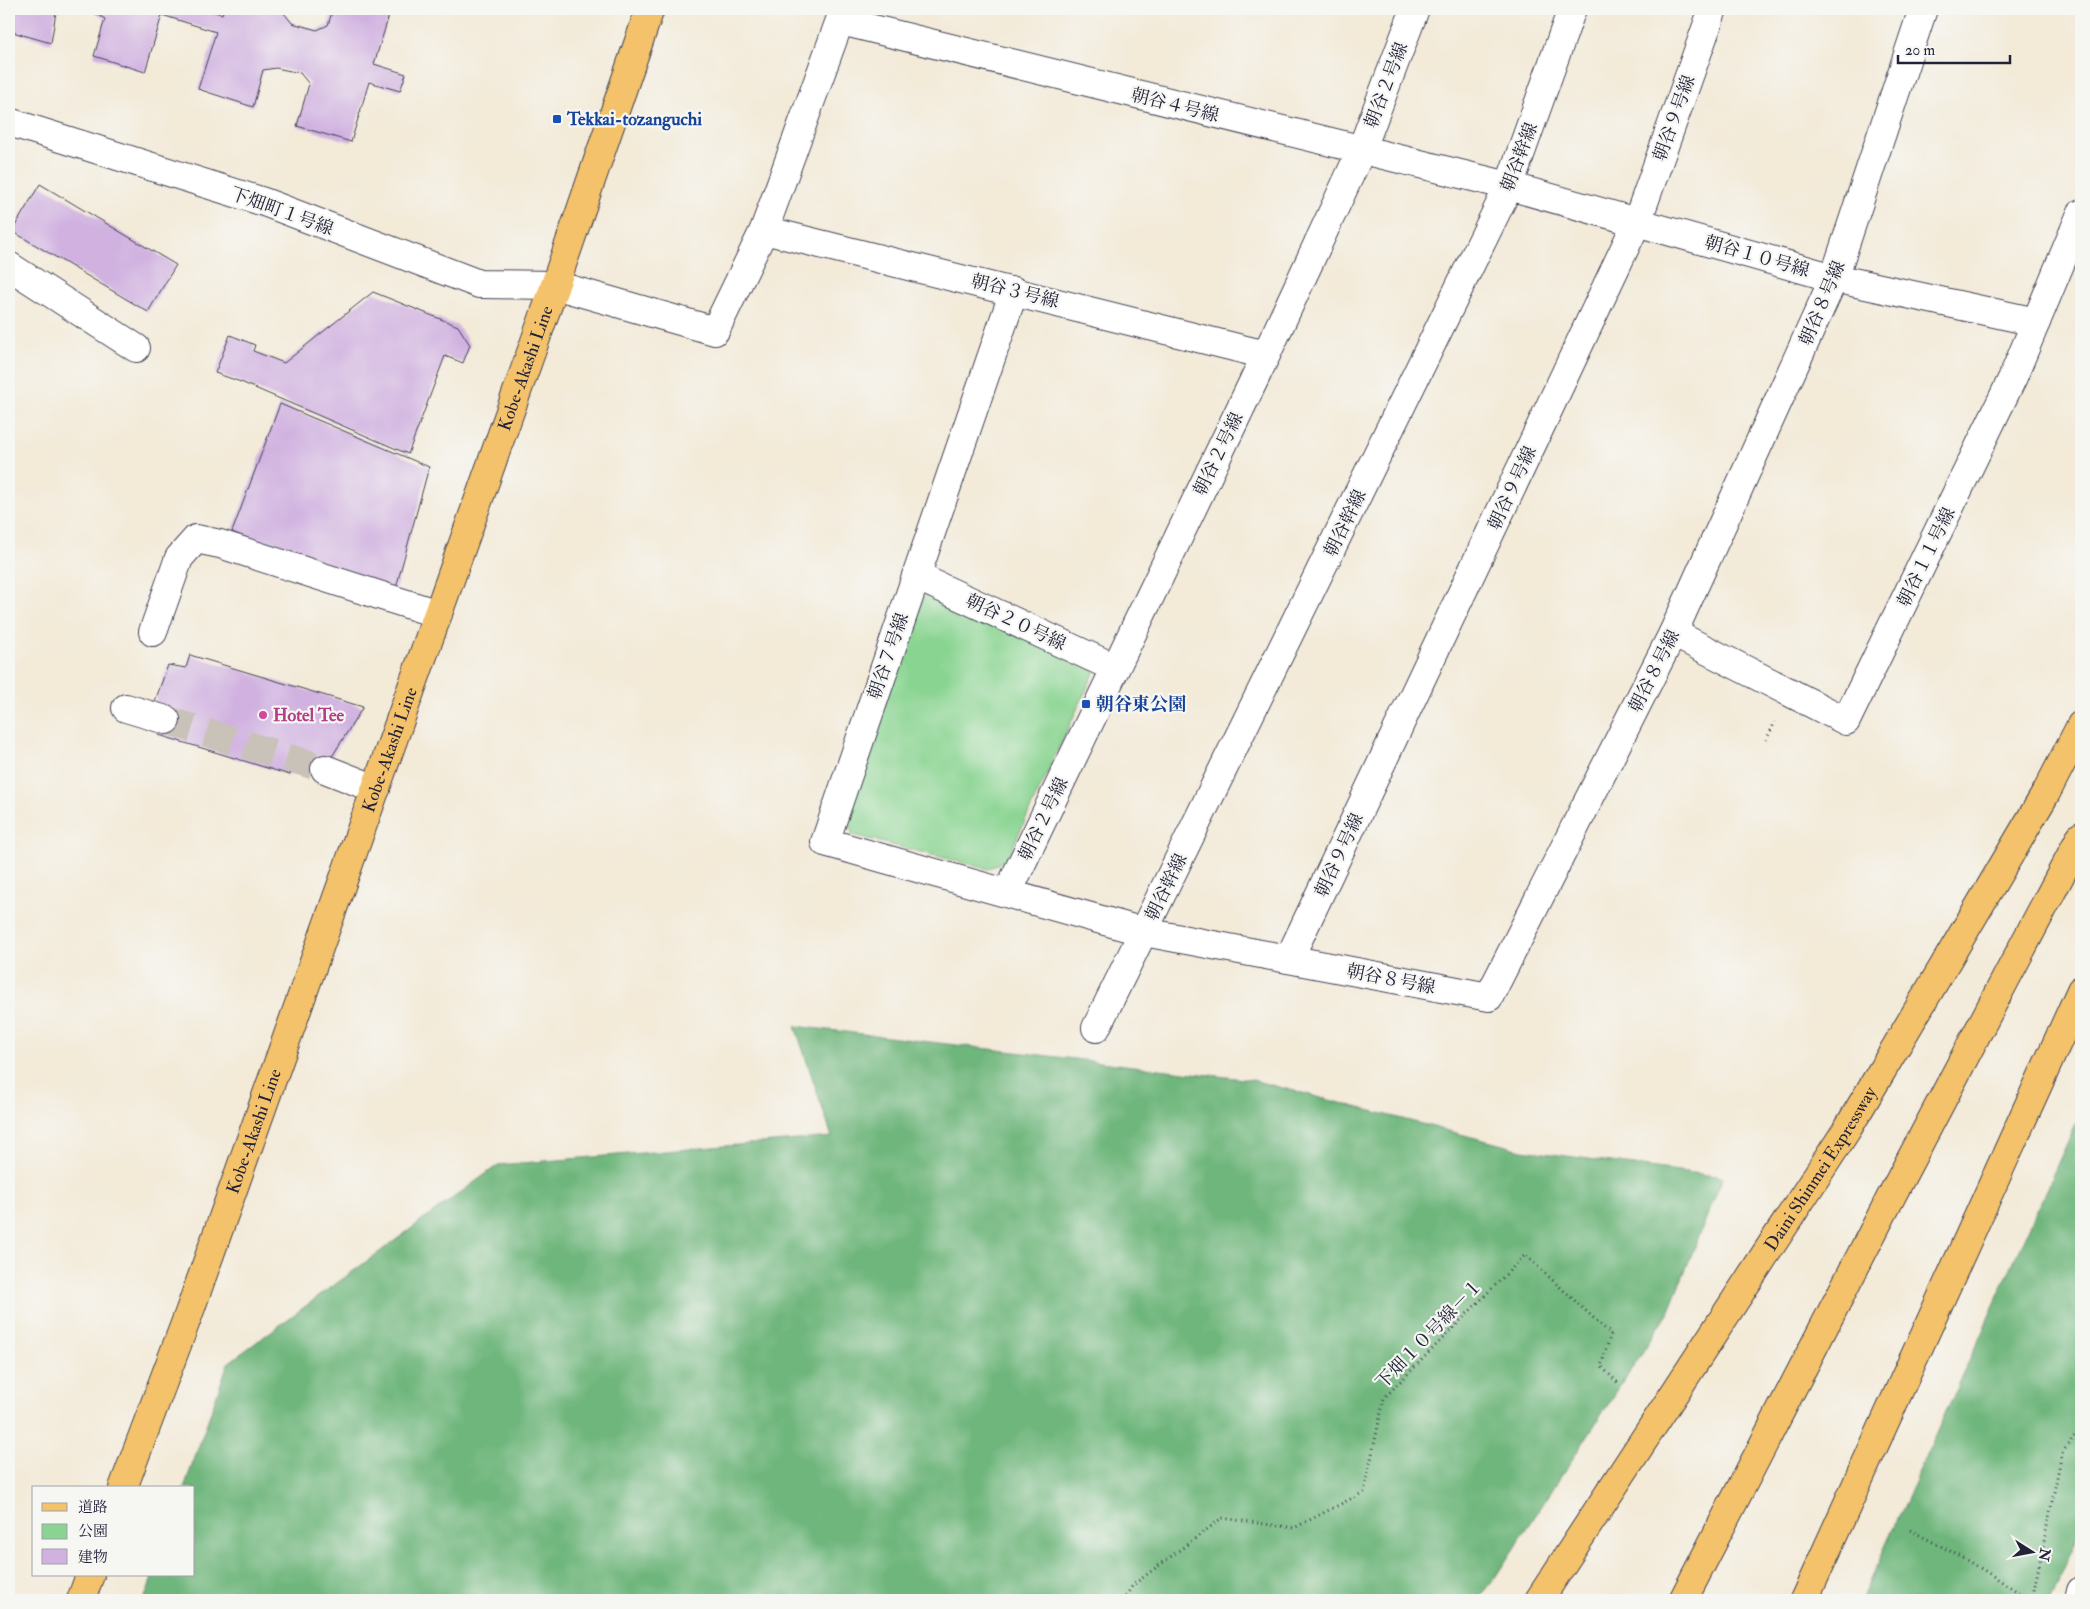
<svg xmlns="http://www.w3.org/2000/svg" width="2090" height="1609" viewBox="0 0 2090 1609" font-family="'IM FELL Double Pica','Noto Serif JP',serif">
  <style>
    .green { fill: #89d491; stroke: #567b66 }
    .forest { fill: #6eb67b; stroke: #486c5b }
    .building { fill: #d0b1e0 }
    .lines { fill: none; stroke-linecap: round; stroke-linejoin: round }
    .minor-tunnel { stroke: #c9c2b9; stroke-width: 28; stroke-dasharray: 28 14; stroke-linecap: butt }
    .minor-casing { stroke: #414053; stroke-width: 30 }
    .major-casing { stroke: #414053; stroke-width: 30 }
    .highway-casing { stroke: #414053; stroke-width: 30 }
    .path { stroke: #414053; stroke-width: 3; stroke-dasharray: 1 4; stroke-linecap: butt }
    .minor { stroke: #fff; stroke-width: 28 }
    .major { stroke: #f3c26a; stroke-width: 28 }
    .highway { stroke: #f3c26a; stroke-width: 28 }
    .transit-dot { fill: #1a4fb4; stroke: #f6f6f2; stroke-width: 2 }
    .hotel-dot { fill: #d1479c; stroke: #f6f6f2; stroke-width: 2 }
    .labels { text-anchor: middle; stroke-width: 4.5; stroke-linejoin: round; paint-order: stroke }
    .street-label { font-size: 18px; fill: #22223b; stroke: #f6f6f2 }
    .transit-label { font-size: 18px; font-weight: bold; fill: #164399; stroke: #f6f6f2; text-anchor: start }
    .hotel-label { font-size: 18px; font-weight: bold; fill: #b23c85; stroke: #f6f6f2; text-anchor: start }
  </style>
  <rect width="100%" height="100%" fill="#f6f6f2"/>
  <filter id="ink" filterUnits="userSpaceOnUse"><feTurbulence type="fractalNoise" baseFrequency=".02" numOctaves="2"/><feDisplacementMap in="SourceGraphic" scale="10" xChannelSelector="R" yChannelSelector="G"/><feConvolveMatrix kernelMatrix="1 2 1 2 8 2 1 2 1" color-interpolation-filters="sRGB"/></filter>
  <filter id="wash" filterUnits="userSpaceOnUse"><feTurbulence type="fractalNoise" baseFrequency=".0096" numOctaves="4" result="noise"/><feDisplacementMap in="SourceGraphic" scale="20" xChannelSelector="R" yChannelSelector="G"/><feGaussianBlur stdDeviation="1.12" result="paint"/><feColorMatrix in="noise" values="0 0 0 0 0 0 0 0 0 0 0 0 0 0 0 0 0 1.4 0 .05"/><feComposite in="paint" operator="in"/></filter>
  <g filter="url(#wash)">
    <rect width="100%" height="100%" fill="#f3ead8"/>
    <path class="green" d="M926,592L1095,671L1007,859L988,869L853,835L844,813Z"/>
    <g class="forest">
      <path d="M795,1026L1252,1080L1522,1150L1723,1177L1668,1313L1490,1585L1477,1600H144L153,1575H194V1488H184L228,1363L498,1165L832,1137Z"/>
      <path d="M2081,1112V1527L2051,1600H1861Z"/>
    </g>
    <g id="blocks">
      <g class="building">
        <path d="M9,9H65L56,12L51,43L9,31Z"/>
        <path d="M84,9H204L222,14L224,9H285L284,13L292,23L317,30L328,25L333,9H391L374,64L406,74L400,91L369,82L351,142L297,126L309,84L300,73L276,68L263,70L253,107L198,89L216,32L162,15L145,72L94,56L105,19L93,12Z"/>
        <path d="M40,184L176,265L148,312L12,231Z"/>
        <path d="M373,292L458,326L470,345L463,363L445,356L408,454L241,382L215,373L230,335L255,345L253,351L284,363Z"/>
        <path d="M280,404L429,467L394,595L232,532Z"/>
        <path d="M190,655L363,707L321,774L292,767L290,775L159,735L170,709L154,704L168,665L186,668Z"/>
      </g>
    </g>
  </g>
  <g filter="url(#ink)">
    <use href="#blocks" fill-opacity="0" stroke="#414053" stroke-width="1"/>
    <g class="lines">
      <path class="minor-tunnel" d="M166,720L325,769"/>
      <defs>
        <g id="minor">
          <path d="M841,21L1509,186L1834,278L2036,322"/>
          <path d="M9,122L264,202L479,284L555,285L715,331L764,230L844,9"/>
          <path d="M764,230L1266,355"/>
          <path d="M9,266L136,348"/>
          <path d="M1014,291L825,842L1144,932L1489,997L1673,633L1834,278L1923,9"/>
          <path d="M916,576L1115,668"/>
          <path d="M153,632L179,558L196,539L220,544L438,614"/>
          <path d="M1673,633L1846,721L2013,377L2081,214"/>
          <path d="M126,708L166,720"/>
          <path d="M325,769L376,789"/>
          <path d="M1008,892L1266,355L1361,151L1415,9"/>
          <path d="M1289,959L1637,222L1713,9"/>
          <path d="M1096,1028L1509,186L1572,9"/>
          <path d="M2079,1600L2081,1591"/>
        </g>
        <g id="major">
          <path id="s1" d="M123,1488L189,1313L555,285L650,9"/>
          <path d="M81,1600L90,1575"/>
        </g>
        <g id="highway">
          <path id="s2" d="M1539,1600L1848,1128L2046,793L2081,725"/>
          <path d="M1683,1600L1892,1195L2081,836"/>
          <path d="M1804,1600L2081,990"/>
        </g>
      </defs>
      <use href="#minor" class="minor-casing"/>
      <use href="#major" class="major-casing"/>
      <use href="#highway" class="highway-casing"/>
      <g class="path">
        <path d="M1766,740L1775,722"/>
        <path d="M1910,1530L1969,1561L2031,1600"/>
        <path d="M1123,1600L1133,1585L1222,1518L1294,1528L1364,1492L1384,1398L1525,1255L1611,1334L1601,1366L1618,1383"/>
        <path d="M2032,1600L2062,1453L2081,1427"/>
      </g>
      <use href="#minor" class="minor"/>
      <use href="#major" class="major"/>
      <use href="#highway" class="highway"/>
    </g>
  </g>
  <g class="transit-dot">
    <rect x="552" y="114" width="10" height="10" rx="2.5"/>
    <rect x="1081" y="699" width="10" height="10" rx="2.5"/>
  </g>
  <circle class="hotel-dot" cx="263" cy="715" r="5"/>
  <g class="labels">
    <g class="street-label">
      <text transform="translate(1386 85) rotate(-69)" y="6">朝谷２号線</text>
      <text transform="translate(1175 105) rotate(14)" y="6">朝谷４号線</text>
      <text transform="translate(1674 118) rotate(-70)" y="6">朝谷９号線</text>
      <text transform="translate(1519 157) rotate(-69)" y="6">朝谷幹線</text>
      <text transform="translate(282 211) rotate(20)" y="6">下畑町１号線</text>
      <text transform="translate(1757 256) rotate(16)" y="6">朝谷１０号線</text>
      <text transform="translate(1015 291) rotate(14)" y="6">朝谷３号線</text>
      <text transform="translate(1822 303) rotate(-67)" y="6">朝谷８号線</text>
      <text dy="6" stroke="none"><textPath href="#s1" startOffset="1190">Kobe-Akashi Line</textPath></text>
      <text transform="translate(1218 454) rotate(-64)" y="6">朝谷２号線</text>
      <text transform="translate(1512 488) rotate(-65)" y="6">朝谷９号線</text>
      <text transform="translate(1345 523) rotate(-64)" y="6">朝谷幹線</text>
      <text transform="translate(1926 557) rotate(-64)" y="6">朝谷１１号線</text>
      <text transform="translate(1016 622) rotate(25)" y="6">朝谷２０号線</text>
      <text transform="translate(888 656) rotate(-71)" y="6">朝谷７号線</text>
      <text transform="translate(1654 671) rotate(-63)" y="6">朝谷８号線</text>
      <text dy="6" stroke="none"><textPath href="#s1" startOffset="785">Kobe-Akashi Line</textPath></text>
      <text transform="translate(1043 819) rotate(-64)" y="6">朝谷２号線</text>
      <text transform="translate(1339 855) rotate(-65)" y="6">朝谷９号線</text>
      <text transform="translate(1166 887) rotate(-64)" y="6">朝谷幹線</text>
      <text transform="translate(1391 979) rotate(11)" y="6">朝谷８号線</text>
      <text dy="6" stroke="none"><textPath href="#s1" startOffset="380">Kobe-Akashi Line</textPath></text>
      <text dy="6" stroke="none"><textPath href="#s2" startOffset="515">Daini Shinmei Expressway</textPath></text>
      <text transform="translate(1429 1334) rotate(-46)" y="6">下畑１０号線－１</text>
    </g>
    <g class="transit-label">
      <text x="567" y="125">Tekkai-tozanguchi</text>
      <text x="1096" y="710">朝谷東公園</text>
    </g>
    <g class="hotel-label">
      <text x="273" y="721">Hotel Tee</text>
    </g>
  </g>
  <rect width="2090" height="1609" fill="none" stroke="#f6f6f2" stroke-width="30"/>
  <rect x="32" y="1486" width="162" height="90" fill="#f6f6f2" stroke="#a1a1a9"/>
  <rect x="42" y="1503" width="25" height="8" fill="#f3c26a" stroke="#a1a1a9"/>
  <text x="78" y="1512" font-size="15" fill="#22223b">道路</text>
  <rect x="42" y="1524" width="25" height="15" fill="#89d491" stroke="#a1a1a9"/>
  <text x="78" y="1536" font-size="15" fill="#22223b">公園</text>
  <rect x="42" y="1549" width="25" height="15" fill="#d0b1e0" stroke="#a1a1a9"/>
  <text x="78" y="1562" font-size="15" fill="#22223b">建物</text>
  <g transform="translate(2032 1552) rotate(101)" stroke="#f6f6f2" stroke-width="4" paint-order="stroke">
  <path d="M0-4L9 19L0 12L-9 19Z" fill="#22223b"/>
  <text y="-8" font-size="14" font-weight="bold" text-anchor="middle" fill="#22223b">N</text>
  </g>
  <path d="M1898 55v8h112v-8" fill="none" stroke="#22223b" stroke-width="2.5"/>
  <text x="1905" y="55" font-size="15" fill="#22223b" stroke="#f6f6f2" stroke-width="4" paint-order="stroke">20 m</text>
</svg>
